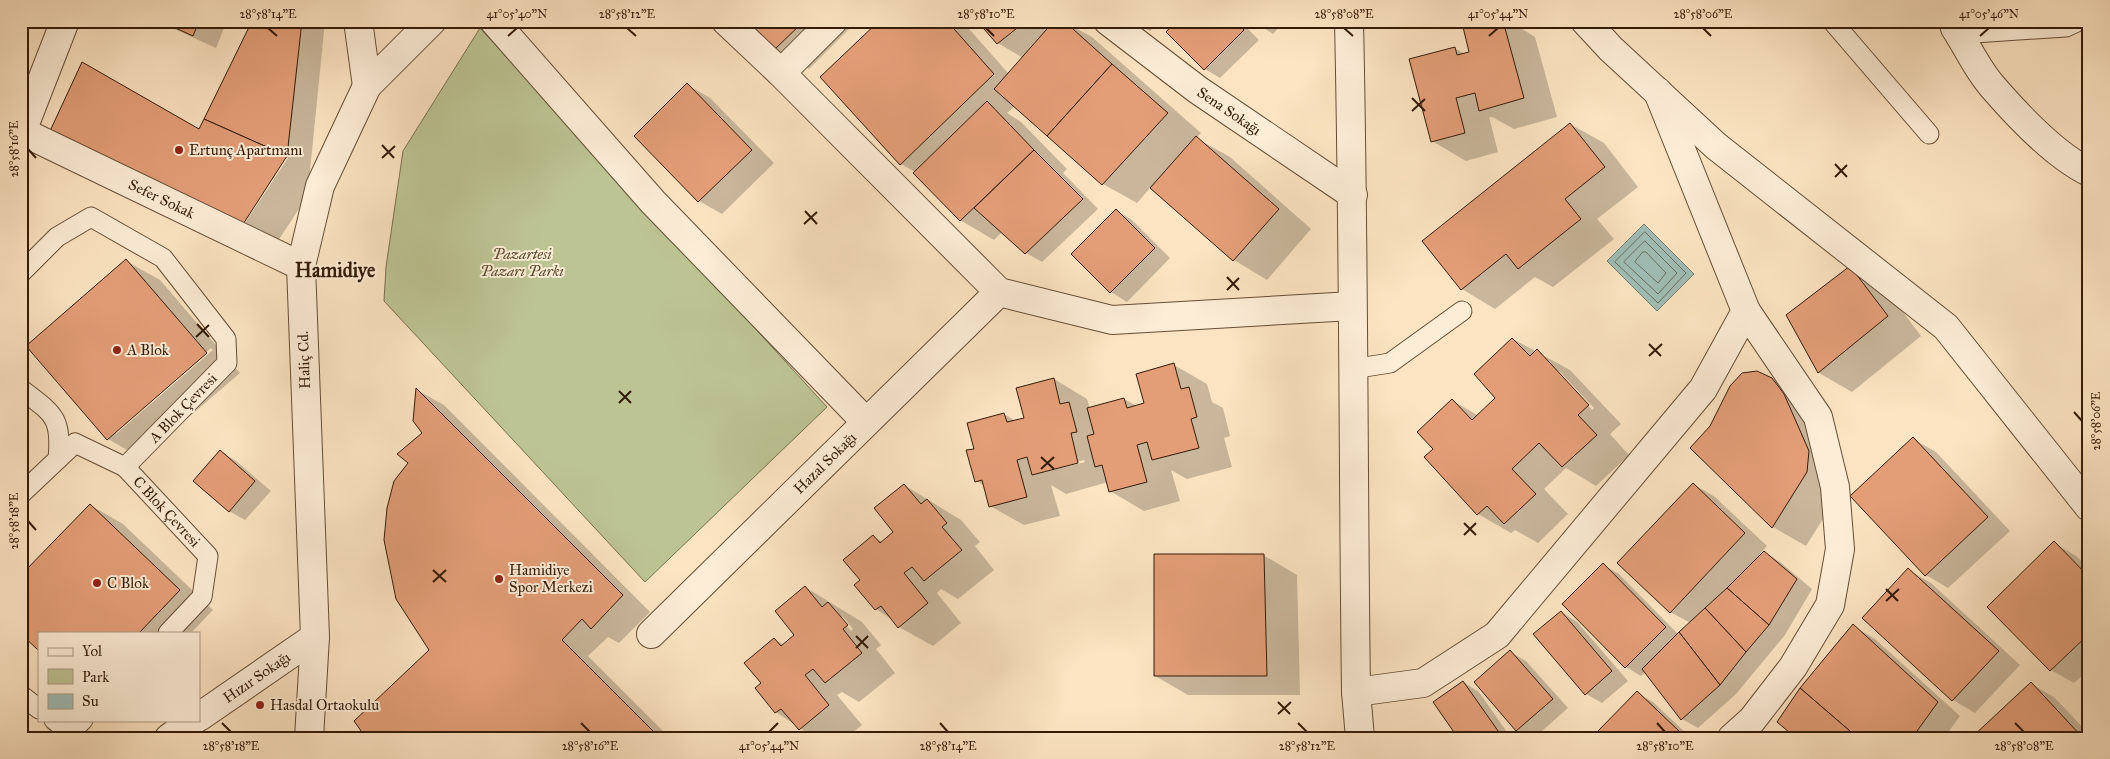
<svg xmlns="http://www.w3.org/2000/svg" width="2110" height="759" viewBox="0 0 2110 759" font-family="'IM FELL Great Primer',serif">
  <style>
    .green { fill: #bdc494; stroke: #78704e }
    .water { fill: #a0beb7; stroke: #757d71 }
    .shadow { fill: #0003; fill-rule: evenodd }
    .lines { fill: none; stroke-linecap: round; stroke-linejoin: round }
    .shore { stroke: #6a6c60; stroke-width: 1 }
    .building { fill: #e39e78; stroke: #341b08 }
    .service-casing { stroke: #664d36; stroke-width: 21 }
    .minor-casing { stroke: #664d36; stroke-width: 30 }
    .tertiary-casing { stroke: #664d36; stroke-width: 30 }
    .service { stroke: #fdedd7; stroke-width: 19 }
    .minor { stroke: #fdedd7; stroke-width: 28 }
    .tertiary { stroke: #fdedd7; stroke-width: 28 }
    .ticks { fill: none; stroke: #341b08; stroke-width: 2 }
    .poi-dot { fill: #8f2418; stroke: #fdedd7; stroke-width: 2 }
    .labels { text-anchor: middle; stroke-width: 4; stroke-linejoin: round; paint-order: stroke }
    .street-label { font-size: 15px; fill: #341b08; stroke: #fdedd7 }
    .poi-label { font-size: 15px; fill: #341b08; stroke: #fdedd7; text-anchor: start }
    .park-label { font-size: 15px; font-style: italic; fill: #5d4e32; stroke: #fdedd7 }
    .district-label { font-size: 20px; font-weight: bold; fill: #341b08; stroke: #fdedd7 }
    .neatline { fill: none; stroke: #341b08; stroke-width: 2 }
    .ticks-label { font-size: 12px; text-anchor: middle; fill: #341b08 }
  </style>
  <rect width="100%" height="100%" fill="#fce4c2"/>
  <filter id="stains"><feTurbulence type="fractalNoise" baseFrequency=".004" numOctaves="4"/><feColorMatrix values="0 0 0 0 .2 0 0 0 0 .09 0 0 0 0 .02 0 0 0 .5 -.17"/></filter>
  <radialGradient id="worn" r=".72"><stop offset=".6" stop-color="#630" stop-opacity="0"/><stop offset="1" stop-color="#630" stop-opacity=".3"/></radialGradient>
  <path class="green" d="M480,28L827,407L645,582L384,301L386,267L403,151Z"/>
  <path class="water" d="M1644,224L1694,274L1657,311L1607,261Z"/>
  <g class="shadow">
    <path d="M157,21H227L216,48Z"/>
    <path d="M253,21H325L310,171L320,177L272,250L239,232L288,158L200,131Z"/>
    <path d="M747,21H857L809,69L775,49Z"/>
    <path d="M881,21H962L1009,74L1023,58L998,43L979,21H1082L1075,28L1092,37L1201,133L1196,138L1230,157L1311,229L1267,280L1234,260L1151,187L1137,203L1103,184L1015,106L1007,113L1021,122L1067,169L1063,173L1098,209L1042,262L1026,253L1002,232L994,240L960,220L915,172L901,164L821,77Z"/>
    <path d="M1133,21H1160L1150,31Z"/>
    <path d="M1178,21H1240L1259,40L1220,78L1205,69Z"/>
    <path d="M1253,21H1285L1273,34Z"/>
    <path d="M1487,21H1509L1535,37L1557,117L1514,129L1492,117H1489L1498,152L1466,161L1432,141L1454,48L1465,54L1471,53Z"/>
    <path d="M688,85L710,98L774,163L722,214L699,201Z"/>
    <path d="M1570,124L1604,143L1638,187L1597,219L1614,239L1553,287L1535,277L1495,309L1462,289Z"/>
    <path d="M1116,210L1132,220L1170,258L1127,302L1111,292L1073,254Z"/>
    <path d="M126,261L160,280L240,373L141,458L108,439ZM211,348L213,350L116,434V431Z"/>
    <path d="M1850,268L1884,287L1921,336L1852,392L1819,373L1787,315Z"/>
    <path d="M1513,339L1570,370L1621,424L1610,434L1629,455L1596,486L1566,468L1544,489L1568,514L1538,543L1515,530L1511,533L1478,514L1434,449L1453,401L1479,416L1497,398ZM1554,369L1560,372L1594,408L1592,410Z"/>
    <path d="M1174,365L1207,384L1212,402L1223,408L1230,436L1224,438L1232,467L1187,479L1171,470L1180,501L1144,511L1110,491L1108,482L1066,494L1051,485L1060,516L1024,525L990,506L985,486L976,481L975,449L1004,414L1016,421L1025,419L1054,379L1087,399L1090,409L1124,399L1137,406L1146,404ZM1084,460L1085,462L1044,472V471Z"/>
    <path d="M1772,379L1806,399L1840,492L1806,546L1773,527L1692,448Z"/>
    <path d="M417,390L444,405L650,612L619,643L608,637L588,656L670,738H368L431,650L409,463L423,433Z"/>
    <path d="M1913,439L1936,452L2010,531L1948,588L1926,575L1852,496Z"/>
    <path d="M220,451L236,461L271,491L245,520L229,511Z"/>
    <path d="M1693,484L1715,497L1767,546L1759,555L1760,556L1764,552L1780,562L1812,589L1785,635L1736,694L1698,728L1682,719L1646,672L1641,676L1626,667L1603,565L1619,574L1679,635L1691,623L1670,612Z"/>
    <path d="M904,485L961,520L980,542L975,546L994,570L958,599L941,589L937,593L961,623L933,646L899,627L893,620L876,609L862,580L873,537L883,542L895,532Z"/>
    <path d="M90,505L123,524L213,610L191,633L21,632Z"/>
    <path d="M2054,543L2076,556L2089,568V669L2074,683L2051,670L1988,607Z"/>
    <path d="M1263,555L1297,575L1300,695H1188L1155,676Z"/>
    <path d="M1908,570L1931,583L2020,665L1975,713L1953,700L1864,618Z"/>
    <path d="M805,587L862,622L881,645L876,649L895,673L859,702L842,692L837,695L862,725L846,738H815L776,712L757,688L763,683L774,639L784,645L796,635ZM838,615L844,618L853,629L851,631Z"/>
    <path d="M1561,612L1577,622L1628,681L1602,703L1586,694Z"/>
    <path d="M1853,626L1875,639L1960,716L1944,738H1798Z"/>
    <path d="M1510,652L1526,661L1568,708L1534,738L1517,730Z"/>
    <path d="M1463,682L1479,692L1511,738H1460Z"/>
    <path d="M2031,684L2054,697L2089,734V738H1973Z"/>
    <path d="M1637,693L1653,702L1691,738H1607Z"/>
  </g>
  <g class="lines">
    <g class="shore">
      <path d="M1645,232L1686,273L1658,303L1615,262Z"/>
      <path d="M1645,241L1677,273L1658,294L1624,262Z"/>
      <path d="M1643,252H1646L1666,273L1658,283L1635,262Z"/>
    </g>
  </g>
  <g class="building">
    <path d="M160,21H199L193,36Z"/>
    <path d="M252,21H302L287,156L204,119Z"/>
    <path d="M745,21H804L774,50Z"/>
    <path d="M879,21H947L994,74L900,165L820,77Z"/>
    <path d="M977,21H1026L997,44Z"/>
    <path d="M1054,21H1064L1112,64L1047,136L994,89Z"/>
    <path d="M1176,21H1235L1244,30L1204,70L1166,32Z"/>
    <path d="M1482,21H1503L1524,98L1479,111L1475,93L1456,98L1465,133L1431,142L1409,59L1455,47L1457,55L1469,52L1463,27Z"/>
    <path d="M82,62L199,129L204,119L287,156L238,232L50,131Z"/>
    <path d="M1112,64L1168,113L1102,185L1047,136Z"/>
    <path d="M687,83L752,150L698,202L634,136Z"/>
    <path d="M987,101L1034,150L960,221L913,173Z"/>
    <path d="M1570,123L1605,167L1565,199L1581,219L1518,269L1506,254L1461,290L1422,241Z"/>
    <path d="M1196,136L1279,209L1233,261L1150,188Z"/>
    <path d="M1034,150L1083,199L1025,254L974,208Z"/>
    <path d="M1116,209L1155,248L1110,293L1071,254Z"/>
    <path d="M126,259L207,353L107,440L26,346Z"/>
    <path d="M1850,266L1888,316L1818,373L1786,315Z"/>
    <path d="M1512,338L1530,356L1537,349L1589,405L1578,415L1597,435L1562,467L1539,443L1512,469L1536,494L1504,524L1487,506L1477,515L1424,457L1433,449L1417,432L1452,399L1472,420L1495,398L1474,374Z"/>
    <path d="M1174,363L1181,389L1189,387L1197,417L1191,419L1199,448L1152,460L1147,442L1137,445L1147,482L1109,492L1102,465L1095,467L1087,436L1094,434L1087,408L1124,398L1127,408L1144,403L1136,374Z"/>
    <path d="M1757,371L1772,378L1784,394L1809,451L1807,472L1772,528L1690,448L1710,426L1730,386L1742,373Z"/>
    <path d="M1054,378L1060,404L1069,402L1077,432L1071,433L1078,463L1032,475L1027,457L1017,460L1027,497L989,507L982,480L975,482L966,450L974,449L967,423L1004,413L1007,422L1024,418L1016,388Z"/>
    <path d="M416,388L623,595L591,629L582,619L562,640L660,738H366L354,721L429,650L396,599L384,540L387,508L394,481L408,463L397,454L422,433L413,421Z"/>
    <path d="M1913,437L1988,517L1925,576L1850,496Z"/>
    <path d="M220,450L255,481L229,512L193,481Z"/>
    <path d="M1693,483L1745,533L1670,613L1617,563Z"/>
    <path d="M904,484L921,504L927,499L947,523L942,527L962,550L924,581L912,567L904,573L928,603L898,628L881,606L875,610L854,585L860,580L843,560L873,535L880,543L893,532L874,508Z"/>
    <path d="M90,504L180,590L139,633H39V651L21,634V575Z"/>
    <path d="M2054,541L2089,577V634L2050,671L1987,607Z"/>
    <path d="M1764,551L1797,579L1769,625L1727,588Z"/>
    <path d="M1154,554H1264L1267,676H1154Z"/>
    <path d="M1603,563L1666,627L1625,668L1562,604Z"/>
    <path d="M1908,568L1999,651L1952,701L1862,618Z"/>
    <path d="M805,586L822,607L828,602L848,625L843,629L862,653L825,683L813,669L805,675L829,705L799,730L781,709L775,713L755,688L761,683L744,663L774,638L781,646L794,635L775,611Z"/>
    <path d="M1727,588L1769,625L1746,652L1705,608Z"/>
    <path d="M1705,608L1746,652L1720,685L1679,632Z"/>
    <path d="M1561,611L1612,671L1585,695L1533,634Z"/>
    <path d="M1853,624L1938,702L1912,738H1858L1800,688Z"/>
    <path d="M1679,632L1720,685L1681,720L1642,669Z"/>
    <path d="M1510,650L1553,699L1516,731L1474,682Z"/>
    <path d="M1463,681L1503,738H1458L1433,702Z"/>
    <path d="M2031,682L2083,738H1971Z"/>
    <path d="M1800,688L1858,738H1796L1777,722Z"/>
    <path d="M1637,691L1681,733L1676,738H1605L1598,731Z"/>
  </g>
  <g class="lines">
    <defs>
      <g id="service">
        <path d="M1832,21L1929,134"/>
        <path d="M1959,34L2066,27L2079,21"/>
        <path d="M21,273L57,237L91,217L163,258L226,339L227,363L125,467L75,443L58,459"/>
        <path d="M1352,369L1390,363L1462,311"/>
        <path d="M21,389C53,414 62,416 58,459L21,494"/>
        <path id="s1" d="M125,467L208,556L202,597L168,633"/>
        <path d="M21,695L39,709"/>
        <path d="M54,720L70,733L83,720"/>
      </g>
      <g id="minor">
        <path d="M358,21L367,86"/>
        <path d="M494,21L653,202L866,422"/>
        <path d="M726,21L781,73L999,292L1112,320L1352,306"/>
        <path id="s2" d="M1108,21L1198,90L1353,195"/>
        <path d="M1585,21L1611,49L1716,146L1946,327L2089,507"/>
        <path d="M1953,21L1955,28C1967,46 1977,69 1992,86C2017,115 2054,155 2089,172"/>
        <path d="M781,73L833,21"/>
        <path d="M1658,92L1746,311L1818,417L1835,487L1840,549L1830,605L1793,667L1752,720L1732,738"/>
        <path id="s3" d="M23,132L301,266"/>
        <path d="M21,134L65,21"/>
        <path id="s4" d="M651,634L999,292"/>
        <path d="M1356,692L1423,683L1497,635L1703,389L1746,311"/>
        <path id="s5" d="M199,717L315,637"/>
        <path d="M169,738L194,720"/>
        <path d="M309,738L315,637L301,266L320,186L367,86L432,21"/>
      </g>
      <path id="tertiary" d="M1349,21C1354,245 1353,468 1356,692L1360,738"/>
    </defs>
    <use href="#service" class="service-casing"/>
    <use href="#minor" class="minor-casing"/>
    <use href="#tertiary" class="tertiary-casing"/>
    <use href="#service" class="service"/>
    <use href="#minor" class="minor"/>
    <use href="#tertiary" class="tertiary"/>
  </g>
  <path class="ticks" d="M268,28L277,36M627,28L636,36M986,28L994,36M1344,28L1353,36M1703,28L1711,36M508,36L517,28M1489,36L1498,28M1980,36L1989,28M1412,98L1425,111M1412,111L1425,99M382,145L394,158M28,149L36,158M382,158L395,146M1835,164L1847,177M1835,177L1847,165M805,211L817,224M804,224L817,212M1227,277L1239,290M1227,290L1239,278M197,324L209,337M196,337L209,325M1649,344L1661,356M1649,356L1662,344M619,391L631,403M619,403L631,391M2074,412L2082,421M1041,457L1054,469M1041,469L1054,457M28,521L36,530M1464,523L1476,535M1464,535L1476,523M433,570L446,582M433,582L446,570M1886,589L1898,601M1886,601L1899,589M856,636L868,648M856,648L868,636M1278,702L1290,714M1278,714L1291,702M222,723L231,732M581,723L590,732M940,723L948,732M1298,723L1307,732M1657,723L1665,732M2015,723L2024,732M769,732L778,723"/>
  <g class="poi-dot">
    <circle cx="179" cy="150" r="5"/>
    <circle cx="117" cy="350" r="5"/>
    <circle cx="499" cy="579" r="5"/>
    <circle cx="97" cy="583" r="5"/>
    <circle cx="260" cy="705" r="5"/>
  </g>
  <g class="labels">
    <g class="street-label">
      <text dy="5" stroke="none"><textPath href="#s2" startOffset="151">Sena Sokağı</textPath></text>
      <text dy="5" stroke="none"><textPath href="#s3" startOffset="154">Sefer Sokak</textPath></text>
      <text transform="translate(304 360) rotate(-92)" y="5">Haliç Cd.</text>
      <text transform="translate(183 408) rotate(-46)" y="5">A Blok Çevresi</text>
      <text dy="5" stroke="none"><textPath href="#s4" startOffset="244">Hazal Sokağı</textPath></text>
      <text dy="5" stroke="none"><textPath href="#s1" startOffset="61">C Blok Çevresi</textPath></text>
      <text dy="5" stroke="none"><textPath href="#s5" startOffset="70">Hızır Sokağı</textPath></text>
    </g>
    <g class="poi-label">
      <text x="189" y="155">Ertunç Apartmanı</text>
      <text x="127" y="355">A Blok</text>
      <text x="509" y="575">Hamidiye<tspan x="509" dy="17">Spor Merkezi</tspan></text>
      <text x="107" y="588">C Blok</text>
      <text x="270" y="710">Hasdal Ortaokulu</text>
    </g>
    <g class="park-label">
      <text x="522" y="259">Pazartesi<tspan x="522" dy="17">Pazarı Parkı</tspan></text>
    </g>
    <g class="district-label">
      <text x="335" y="277">Hamidiye</text>
    </g>
  </g>
  <rect width="2110" height="759" fill="none" stroke="#fce4c2" stroke-width="55"/>
  <rect x="38" y="632" width="162" height="90" fill="#fdedd7" stroke="#ad9984"/>
  <rect x="48" y="648" width="25" height="8" fill="#fdedd7" stroke="#ad9984"/>
  <text x="82" y="656" font-size="15" fill="#341b08">Yol</text>
  <rect x="48" y="669" width="25" height="15" fill="#bdc494" stroke="#ad9984"/>
  <text x="82" y="682" font-size="15" fill="#341b08">Park</text>
  <rect x="48" y="694" width="25" height="15" fill="#a0beb7" stroke="#ad9984"/>
  <text x="82" y="706" font-size="15" fill="#341b08">Su</text>
  <rect x="28" y="28" width="2054" height="704" class="neatline"/>
  <g class="ticks-label">
    <text x="268" y="18">28°58'14"E</text>
    <text x="517" y="18">41°05'40"N</text>
    <text x="627" y="18">28°58'12"E</text>
    <text x="986" y="18">28°58'10"E</text>
    <text x="1344" y="18">28°58'08"E</text>
    <text x="1498" y="18">41°05'44"N</text>
    <text x="1703" y="18">28°58'06"E</text>
    <text x="1989" y="18">41°05'46"N</text>
    <text transform="translate(14 149) rotate(-90)" y="4">28°58'16"E</text>
    <text transform="translate(2096 421) rotate(-90)" y="4">28°58'06"E</text>
    <text transform="translate(14 521) rotate(-90)" y="4">28°58'18"E</text>
    <text x="231" y="750">28°58'18"E</text>
    <text x="590" y="750">28°58'16"E</text>
    <text x="769" y="750">41°05'44"N</text>
    <text x="948" y="750">28°58'14"E</text>
    <text x="1307" y="750">28°58'12"E</text>
    <text x="1665" y="750">28°58'10"E</text>
    <text x="2024" y="750">28°58'08"E</text>
  </g>
  <rect width="100%" height="100%" filter="url(#stains)"/>
  <rect width="100%" height="100%" fill="url(#worn)"/>
</svg>
